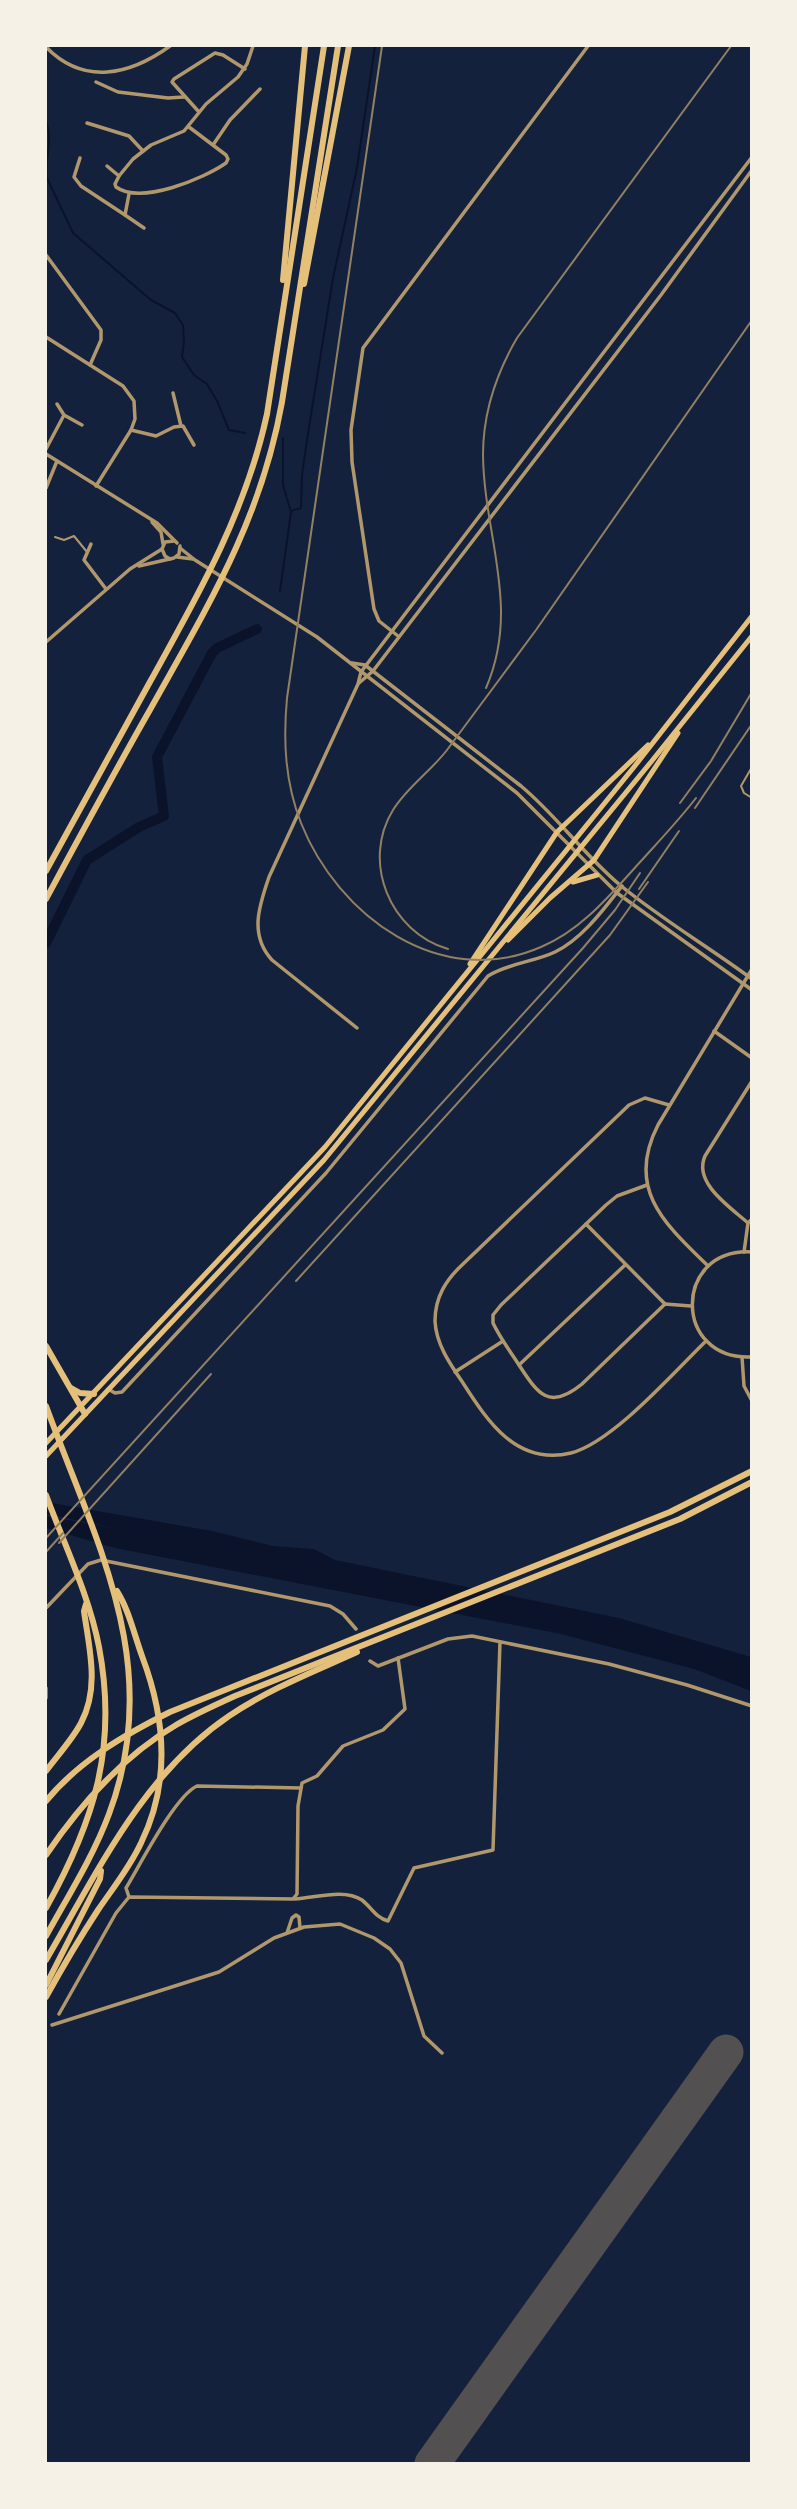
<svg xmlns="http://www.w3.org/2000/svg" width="797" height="2509" viewBox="0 0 797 2509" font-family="Poppins,sans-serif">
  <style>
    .water { fill: #0b132b }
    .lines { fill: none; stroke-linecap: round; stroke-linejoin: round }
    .stream { stroke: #0b132b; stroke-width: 2 }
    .river { stroke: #0b132b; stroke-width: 10 }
    .runway { stroke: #525050; stroke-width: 35 }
    .service { stroke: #b1986c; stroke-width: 2 }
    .minor { stroke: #b1986c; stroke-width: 3.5 }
    .tertiary { stroke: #b1986c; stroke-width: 3.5 }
    .primary { stroke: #e5c07b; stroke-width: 5 }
    .motorway { stroke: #e5c07b; stroke-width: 6 }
    .rail { stroke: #918062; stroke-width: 2 }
  </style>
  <rect width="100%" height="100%" fill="#14213d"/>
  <path class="water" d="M46,1502L212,1531L273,1546L314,1549L335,1560L619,1618L751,1657V1691L694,1669L561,1634L115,1548L46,1528V1516L120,1529L46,1514Z"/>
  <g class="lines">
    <g class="stream">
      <path d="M46,121C54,141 44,158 47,178L73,233L151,300L175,313L183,325L184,341L182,357L194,375L207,384L217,401L229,430L245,433"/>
      <path d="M291,511L301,508L302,475L307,440L333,278L357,168L375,46"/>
      <path d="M280,591L291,512L283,485V438"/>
    </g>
    <path class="river" d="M46,943L87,860L139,827L164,816L157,757L212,653L217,648L257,629"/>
    <path class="runway" d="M432,2464L726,2052"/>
    <g class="service">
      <path d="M55,537L64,540L74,536L87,552"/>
      <path d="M752,767L741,786L744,793L752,798"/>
    </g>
    <g class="minor">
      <path d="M46,47C84,86 130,75 170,46"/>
      <path d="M96,82L118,92L168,98L184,97"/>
      <path d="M199,112L172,82L174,79L215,53L223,55L245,69"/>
      <path d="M87,123L129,136L143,151"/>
      <path d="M189,127L226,155L228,159L226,163C203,179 141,205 116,187L115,184L119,176L133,159L151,145L184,131L206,104L238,77L247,64L253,46"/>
      <path d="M213,145L230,120L260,89"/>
      <path d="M80,158L74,177L81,186L125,215L129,194"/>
      <path d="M107,166L119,176"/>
      <path d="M125,215L144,228"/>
      <path d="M46,255L101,330V340L90,365"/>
      <path d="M46,337L123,386L134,401L135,419L131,430L96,486"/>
      <path d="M173,393L181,426"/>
      <path d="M57,404L64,415L82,425"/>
      <path d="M131,430L156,436L174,427L183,426L194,445"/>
      <path d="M46,449L64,415"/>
      <path d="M46,488L57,461"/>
      <path d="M91,544L84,560L106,589"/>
      <path d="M398,636L379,621L374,609L352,462L351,430L363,348L588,46"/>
      <path d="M359,683L373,671L661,295L752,170"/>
      <path d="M357,1028L272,960C249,935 259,906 269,877L358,684L361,672L752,157"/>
      <path d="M714,1031L752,1058"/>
      <path d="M669,1105L645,1098L629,1105L462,1265C446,1280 435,1297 435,1321C436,1344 450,1364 463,1383C488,1422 517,1466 571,1453C613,1442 673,1373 706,1341"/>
      <path d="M647,1185L617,1196L606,1205L501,1305L493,1315V1323C500,1338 510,1351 519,1365C538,1394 549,1411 582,1384L665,1304L691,1306"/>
      <path d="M748,1223C730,1207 693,1183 705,1156L752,1081"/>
      <path d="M586,1224L665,1304"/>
      <path d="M744,1252L748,1223L752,1219"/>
      <path d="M752,1252C673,1247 672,1361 752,1357"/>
      <path d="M708,1266C665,1224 625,1189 658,1125L752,969"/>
      <path d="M742,1357L744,1386L752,1401"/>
      <path d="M519,1365L625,1265"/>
      <path d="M455,1372L503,1341"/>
      <path d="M108,1389L115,1393L122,1392L326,1173L488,976C509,963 534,962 555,952C582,939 604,909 622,886"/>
      <path d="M46,1608L88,1564L101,1560L330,1606L343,1614L356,1629"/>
      <path d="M370,1661L378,1666L448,1639L472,1636L609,1664L687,1685L752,1706"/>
      <path d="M46,1688V1698"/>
      <path d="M129,1897L126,1888C140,1865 175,1796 197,1786L301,1788"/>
      <path d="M295,1899C315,1898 344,1888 362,1900C371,1907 376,1918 388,1921L414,1868L493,1850L500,1642"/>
      <path d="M287,1933L292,1918L296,1915L299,1917L300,1928"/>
      <path d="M59,2014L116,1913L129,1897L293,1899L297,1894L298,1806L302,1783L317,1776L343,1746L383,1730L405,1709L398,1658"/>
      <path d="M52,2025L219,1972L274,1938L304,1927L340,1924L374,1938L390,1949L401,1963L424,2036L442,2053"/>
    </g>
    <g class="tertiary">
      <path d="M46,454L157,523L177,543"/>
      <path d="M152,522L161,532L163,544"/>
      <path d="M180,548L195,560L317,637L517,793L617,893L752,990"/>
      <path d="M177,557L193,559"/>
      <path d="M170,559L165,556L162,549L165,542L174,541"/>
      <path d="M139,566L174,558L179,554L180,546"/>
      <path d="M46,642L130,569L162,549"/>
      <path d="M352,663L365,665L521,786C557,816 584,855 620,885C661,919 709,947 752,979"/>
    </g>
    <g class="primary">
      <path d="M573,882L597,875"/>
      <path d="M508,940L550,898L594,860L678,733"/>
      <path d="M470,964L557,832L648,745"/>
      <path d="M46,1443L325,1147L634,767L752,616"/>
      <path d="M46,1456L324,1160L651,762L752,636"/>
    </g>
    <g class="motorway">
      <path d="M283,280L305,46"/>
      <path d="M304,284L349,46"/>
      <path d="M46,871C81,807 116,743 151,680C199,594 246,511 267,414L324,46"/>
      <path d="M46,899C80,836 115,771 151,708C208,606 261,520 282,402L338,46"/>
      <path d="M46,1346L85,1414"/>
      <path d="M71,1388L80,1393L94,1394"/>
      <path d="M46,1406C96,1543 165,1665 109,1814C93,1857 68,1896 46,1936"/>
      <path d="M46,1495C64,1544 89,1595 99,1647C118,1747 94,1822 46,1908"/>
      <path d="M46,1771C57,1756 72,1740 81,1723C100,1687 89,1648 84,1611L86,1604"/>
      <path d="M46,1801C79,1761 124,1735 170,1712L670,1512L752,1471"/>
      <path d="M46,1855C80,1805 123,1756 176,1725C195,1714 215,1705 235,1696L680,1519L752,1482"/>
      <path d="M46,1960C97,1873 143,1774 229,1716C269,1689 313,1672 357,1652"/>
      <path d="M46,1985L100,1879L101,1871"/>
      <path d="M46,1997C62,1968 79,1939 98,1910C113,1888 130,1867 141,1843C171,1782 165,1717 142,1656C134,1634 129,1610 117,1591"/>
    </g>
    <g class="rail">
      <path d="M382,46L287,698C283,741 285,782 301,823C338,916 440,991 541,947C582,930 611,894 641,861C660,840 679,820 696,798"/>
      <path d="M486,688C521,607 484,537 483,455C483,413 496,374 517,338L731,46"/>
      <path d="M680,803L711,761L752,692"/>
      <path d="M695,808L752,724"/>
      <path d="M639,889L679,831"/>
      <path d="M448,949C390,932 361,862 393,810C407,787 431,771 447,750L536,630L752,320"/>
      <path d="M296,1281L610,935L648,882"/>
      <path d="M46,1538L583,948L615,910L640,873"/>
      <path d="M59,1543L211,1374"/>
      <path d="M46,1552L63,1533"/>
    </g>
  </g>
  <rect width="797" height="2509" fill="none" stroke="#f6f1e7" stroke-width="94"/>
</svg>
